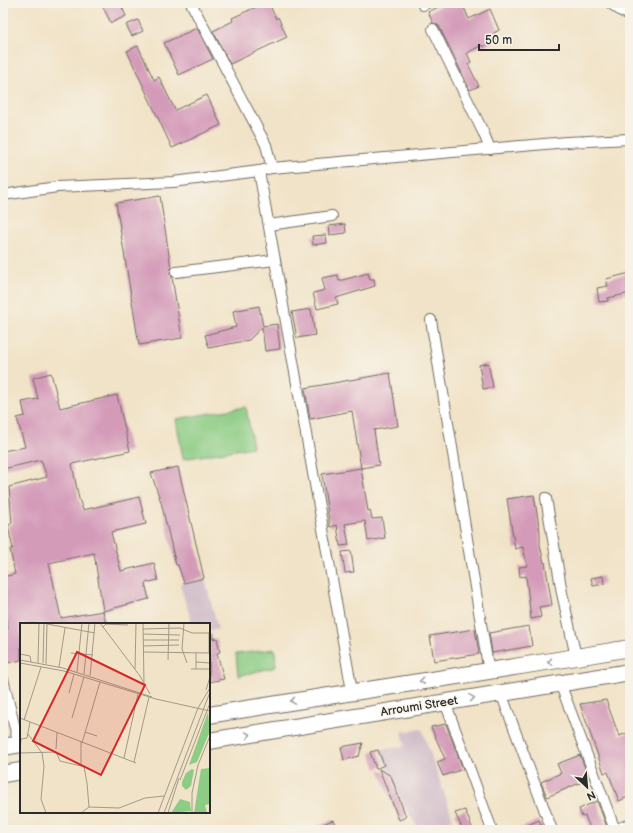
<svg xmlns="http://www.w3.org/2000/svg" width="633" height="833" viewBox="0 0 633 833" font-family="'Balsamiq Sans',sans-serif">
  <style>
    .industrial { fill: #d1bdc9 }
    .green { fill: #8ccc84; stroke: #5c7c58 }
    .building { fill: #d49bb9; fill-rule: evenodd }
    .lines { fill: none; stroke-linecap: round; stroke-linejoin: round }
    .minor-casing { stroke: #706b62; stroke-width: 12 }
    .primary-casing { stroke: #706b62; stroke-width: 18 }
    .minor { stroke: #fff; stroke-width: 10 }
    .primary { stroke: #fff; stroke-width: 16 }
    .oneway { stroke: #a0a0a0 }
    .labels { text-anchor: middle; stroke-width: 3; stroke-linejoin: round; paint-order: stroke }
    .street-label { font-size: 12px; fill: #2b2b2b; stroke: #f7f3e8 }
    .inset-road { fill: none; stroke: #a29989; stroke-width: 1 }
    .view { fill: #d62828; fill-opacity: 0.15; stroke: #d62828; stroke-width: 2 }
    .inset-edge { fill: none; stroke: #2b2b2b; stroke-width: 2 }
  </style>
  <rect width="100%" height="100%" fill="#f7f3e8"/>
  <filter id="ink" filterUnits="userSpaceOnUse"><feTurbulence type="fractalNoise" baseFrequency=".025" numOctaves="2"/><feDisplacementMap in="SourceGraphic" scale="8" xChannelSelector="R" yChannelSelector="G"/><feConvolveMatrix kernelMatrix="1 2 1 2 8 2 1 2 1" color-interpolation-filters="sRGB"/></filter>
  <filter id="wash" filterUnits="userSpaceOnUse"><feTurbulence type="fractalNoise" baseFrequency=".012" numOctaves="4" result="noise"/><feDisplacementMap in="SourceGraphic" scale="16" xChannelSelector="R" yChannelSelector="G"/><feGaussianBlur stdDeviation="0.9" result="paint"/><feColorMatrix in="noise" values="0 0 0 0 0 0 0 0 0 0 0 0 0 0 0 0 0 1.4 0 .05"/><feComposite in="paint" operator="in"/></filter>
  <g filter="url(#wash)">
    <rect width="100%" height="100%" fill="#f1e3c7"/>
    <g class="industrial">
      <path d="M205,579L218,629L209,631V624H192L180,584Z"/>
      <path d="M422,729L453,819L431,830H420L405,808L380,750L405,746L402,732Z"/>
    </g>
    <g class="green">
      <path d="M246,407L253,447L183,459L176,419Z"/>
      <path d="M275,649L276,667L238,676L236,654Z"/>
    </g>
    <g id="blocks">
      <g class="building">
        <path d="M101,3H120L126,16L111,23Z"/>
        <path d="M254,3H269L276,19L278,17L287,37L230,64L213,31L233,21L232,18L256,7Z"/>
        <path d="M447,3H462L469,19L490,9L499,30L494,33L497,40L483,47L482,45L467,53L471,62L468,64L479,86L470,90L439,26L433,23L428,12Z"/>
        <path d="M138,20L143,31L132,36L126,25Z"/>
        <path d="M197,28L213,59L179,75L164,43Z"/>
        <path d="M138,46L154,80L159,77L175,110L207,95L221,125L172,148L127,51Z"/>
        <path d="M160,196L171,268L170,273L172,277L182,338L139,345L116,203Z"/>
        <path d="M345,224L346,233L330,235L329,226Z"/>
        <path d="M326,235L327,243L313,245L312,236Z"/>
        <path d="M368,273L370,279H374L375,286L336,298L338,304L317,309L313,293L325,290L322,278L338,275L339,281Z"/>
        <path d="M630,273V293L608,298V301L599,302L597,288L608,286L606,279Z"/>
        <path d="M259,306L263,326L277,324L280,349L265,351L262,327L249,340L209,348L205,335L236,327L233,311Z"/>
        <path d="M311,309L315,335L297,338L292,312Z"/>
        <path d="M488,363L493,387L483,389L479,365Z"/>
        <path d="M51,373L60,408L117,395L130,451L72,464L79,499L83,510L139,497L146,524L111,532L121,571L154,563L158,580L145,583L149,599L103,611L106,624H21V660L3,664V655H5L3,646V630L8,629L3,608V577L15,574L10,549H13L8,526L12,523L9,487L47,477L41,460L3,469V451L25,447L17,418L25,416L22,402L38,399L33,378ZM94,553L103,611L61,618L49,563Z"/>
        <path d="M390,373L398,426L374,430L379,465L361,468L352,411L310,419L305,388Z"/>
        <path d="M178,467L204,578L184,583L178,565H176L161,502L151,473Z"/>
        <path d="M361,468L368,511L370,510L372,519L382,518L385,538L368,541L365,521L345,524L349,545L340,546L337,525L330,527L322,474Z"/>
        <path d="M534,495L540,532V545L544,563L545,562L552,605L539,607L541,617L531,619L526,576L520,577L519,567L527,566L523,547L515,549L507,499Z"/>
        <path d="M351,551L354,572L345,573L342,552Z"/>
        <path d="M603,576L604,584L593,586L591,578Z"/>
        <path d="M529,626L532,646L492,653L489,633Z"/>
        <path d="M475,629L479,654L434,661L430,636Z"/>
        <path d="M209,634H212L213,639L217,638L220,652L217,653L224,679L209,682Z"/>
        <path d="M606,700L619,736L630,732V796L619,801L608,772L604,773L580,704Z"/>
        <path d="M446,724L463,769L443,776L437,762L445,759L431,727Z"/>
        <path d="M363,743L359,756L344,760L341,747Z"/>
        <path d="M378,750L384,765L376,769L370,752Z"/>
        <path d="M580,755L589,779L547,797L541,782L561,773L557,764Z"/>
        <path d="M379,769L391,776L406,817L399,820Z"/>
        <path d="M597,801L607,827L600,830H591L585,816L582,817L579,809Z"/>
        <path d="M465,810L473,830H463L455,813Z"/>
        <path d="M333,820L338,830H310V829Z"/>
        <path d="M539,820L544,830H517Z"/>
      </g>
    </g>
  </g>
  <g filter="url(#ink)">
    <use href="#blocks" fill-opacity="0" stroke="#706b62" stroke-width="1"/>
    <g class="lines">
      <defs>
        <g id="minor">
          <path d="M191,3L266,145L272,168"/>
          <path d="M422,3L423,5L427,3"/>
          <path d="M610,3L621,11L630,15"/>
          <path d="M433,29L484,134L490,149"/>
          <path d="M259,171L352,691"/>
          <path d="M3,195L57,187L173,182L259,171L272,168L567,142L630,139"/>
          <path d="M269,225L332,216"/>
          <path d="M176,272L275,260"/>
          <path d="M431,320L489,672"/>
          <path d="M546,498L562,593L576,657"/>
          <path d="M3,679L19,745"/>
          <path d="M560,683L615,830"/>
          <path d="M501,693L552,830"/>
          <path d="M445,702L492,830"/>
          <path d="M614,830L630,824"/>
        </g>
        <g id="primary">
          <path d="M209,715C349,692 490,672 630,648"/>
          <path d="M209,741L630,672"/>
          <path d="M3,747L21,744"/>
          <path d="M3,774L21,771"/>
        </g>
      </defs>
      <use href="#minor" class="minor-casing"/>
      <use href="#primary" class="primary-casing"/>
      <use href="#minor" class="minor"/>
      <use href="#primary" class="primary"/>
    </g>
    <defs><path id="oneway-chevron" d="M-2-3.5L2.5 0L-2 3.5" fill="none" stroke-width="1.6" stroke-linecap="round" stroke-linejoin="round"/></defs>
    <g class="oneway">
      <use href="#oneway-chevron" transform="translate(550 662) rotate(170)"/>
      <use href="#oneway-chevron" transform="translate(422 681) rotate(172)"/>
      <use href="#oneway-chevron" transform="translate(472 698) rotate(-9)"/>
      <use href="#oneway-chevron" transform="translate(293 701) rotate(171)"/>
      <use href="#oneway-chevron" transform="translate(248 735) rotate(-9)"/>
    </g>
  </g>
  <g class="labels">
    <g class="street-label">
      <text transform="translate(419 706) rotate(-9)" y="4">Arroumi Street</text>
    </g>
  </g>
  <g transform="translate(20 623)">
    <rect width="190" height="190" fill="#f1e3c7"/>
    <path d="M188,89L190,108L177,139L169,142ZM190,145V181L185,182L187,190H174L181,146ZM172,146L174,147L171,163L166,167L162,163V159L166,150ZM160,176L170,179L171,188L151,190Z" fill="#8ccc84"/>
    <path class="inset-road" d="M80,0L120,53L130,71M123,0L124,60M164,0L162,26L167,40M27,1L75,10M83,4L86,1L108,2M123,6L160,5L172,10H190M123,11L160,12M123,17H159M123,23L159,22M124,29L190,30M51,30L73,32M176,30V46M189,30V10M0,31L10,33L11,39M0,37L43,45L132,74M148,37L149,0M176,39L190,40M0,40L44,48L136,76L190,88M18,40L19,0M23,40L24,0M26,41L27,0M39,44L45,5M115,46L116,0M171,46H190M57,49L62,0M64,51L69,0M70,53L75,0M186,67L190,54M49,70L54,51M0,95L116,140M52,95L64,54M4,97L21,44M10,99L7,115L1,116L0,130L36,129L40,138L61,143M65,109L77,113M8,111L22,130L24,143L21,176L26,190M61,119V143L64,144L67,160L69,184M62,120L80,59M36,126L37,110M104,135L118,71M114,139L129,74M160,157L190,80M61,190L69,184L99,185L125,175L144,173M138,190L178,85L190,65M144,190L190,69M148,190L159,155M172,190V170L178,142L190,113"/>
    <path class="view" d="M57,29L125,62L81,152L13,118Z"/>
    <rect width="190" height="190" class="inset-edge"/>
  </g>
  <rect width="633" height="833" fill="none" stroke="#f7f3e8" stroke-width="16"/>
  <g transform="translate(587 787) rotate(154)" stroke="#f7f3e8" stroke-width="3" paint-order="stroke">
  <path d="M0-3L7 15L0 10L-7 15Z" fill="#2b2b2b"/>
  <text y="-6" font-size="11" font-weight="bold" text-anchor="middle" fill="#2b2b2b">N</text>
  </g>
  <path d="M479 44v6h80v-6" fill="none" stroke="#2b2b2b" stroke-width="2"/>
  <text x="485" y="44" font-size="12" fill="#2b2b2b" stroke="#f7f3e8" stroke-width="3" paint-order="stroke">50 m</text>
</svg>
